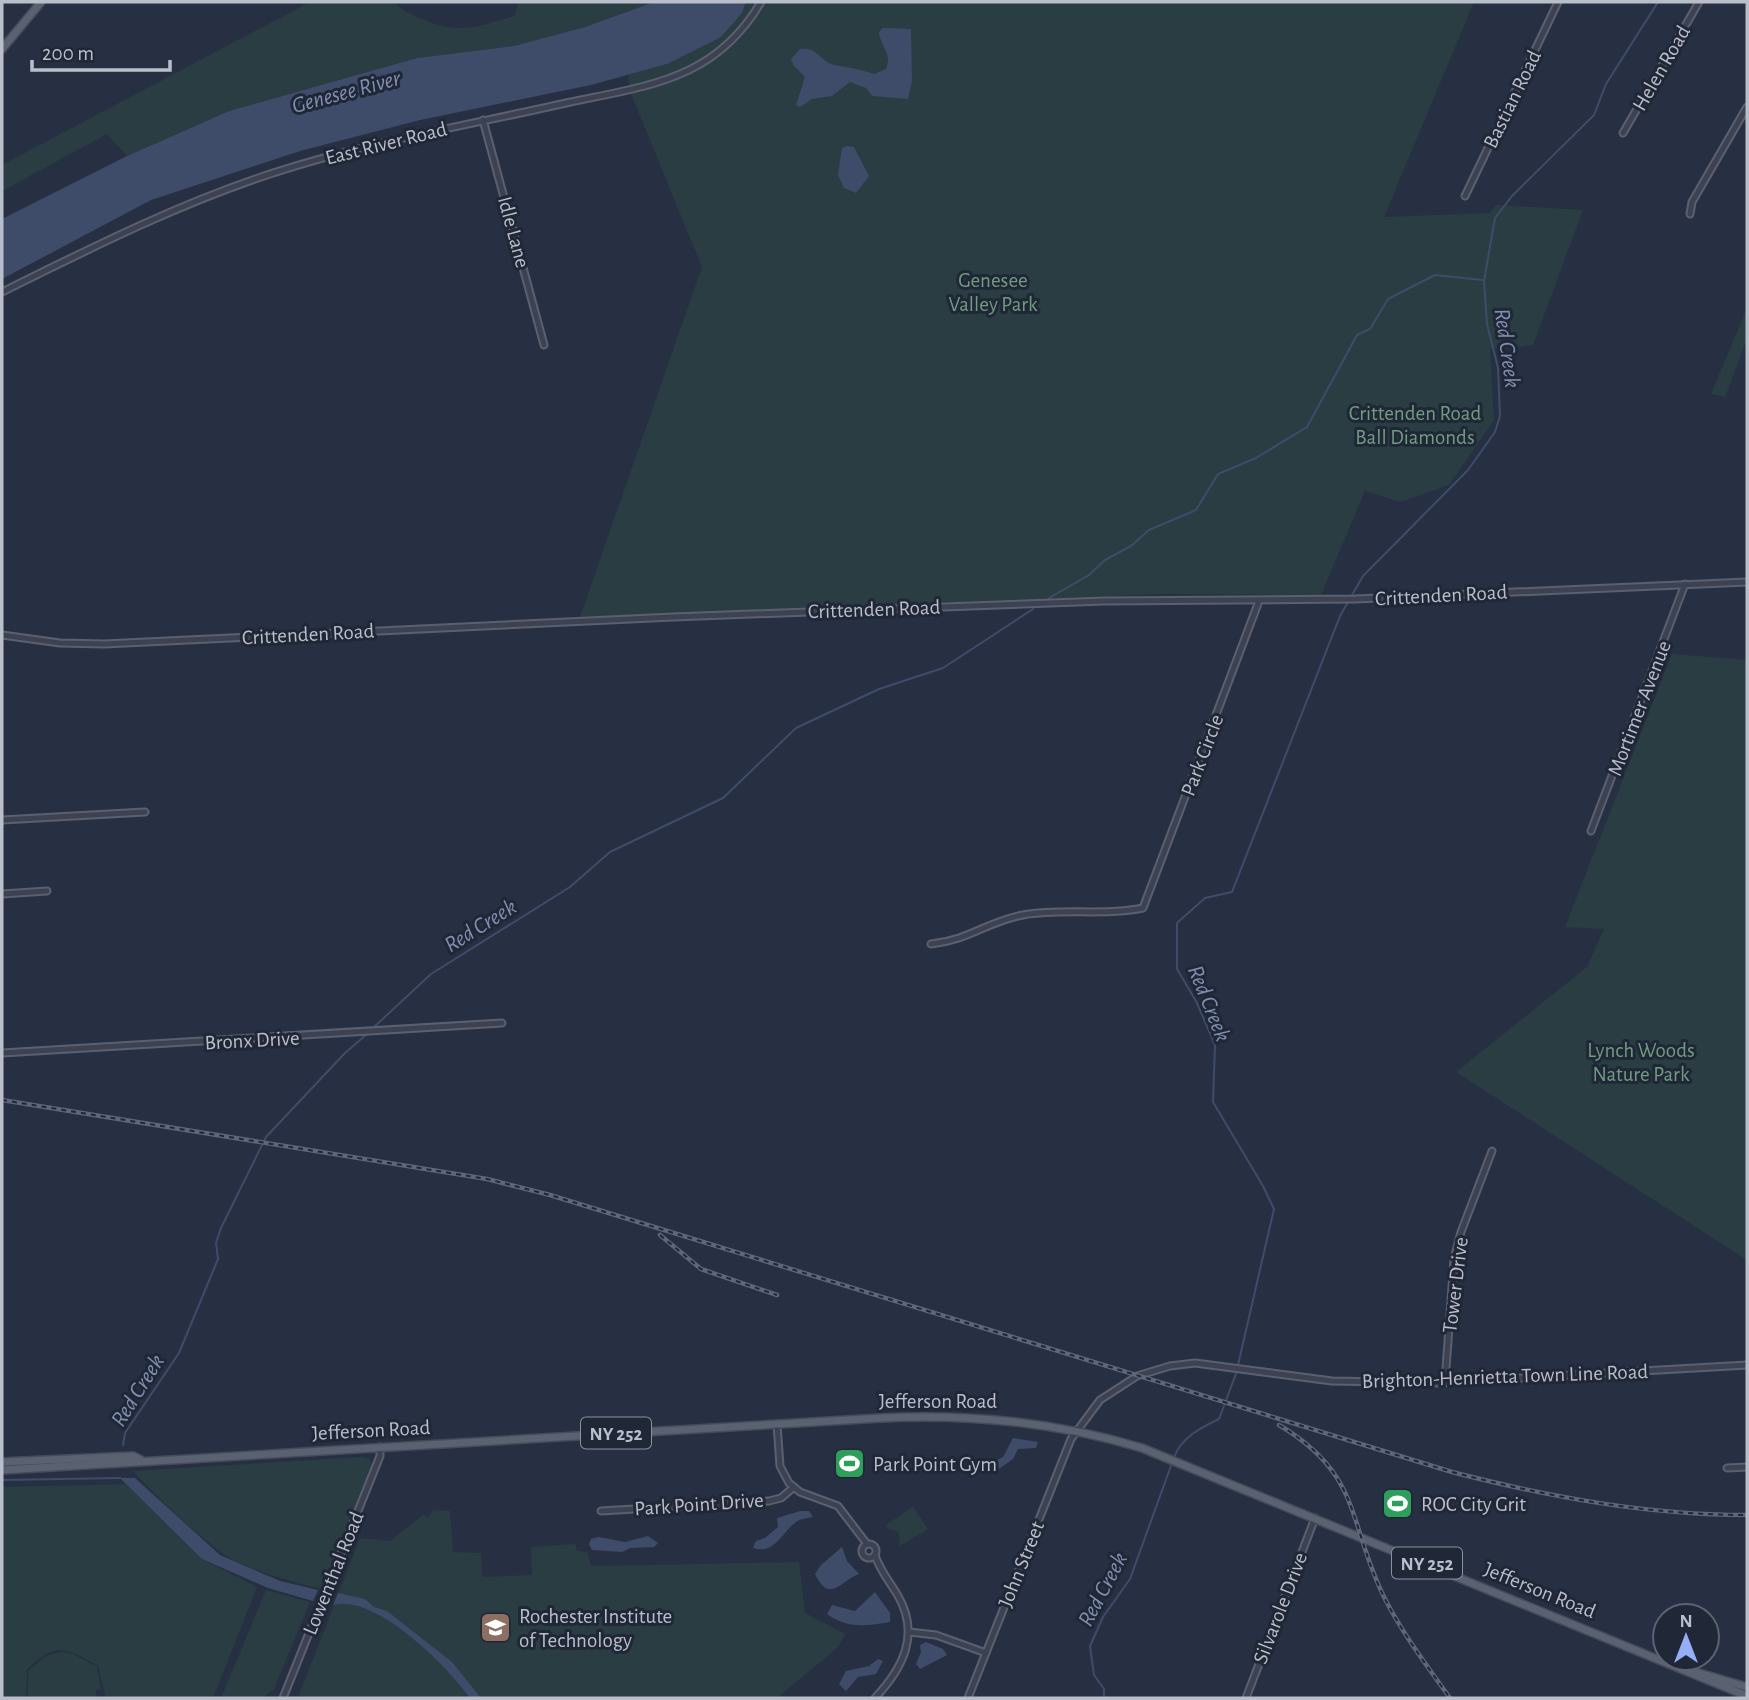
<svg xmlns="http://www.w3.org/2000/svg" width="1749" height="1700" viewBox="0 0 1749 1700" font-family="'Alegreya Sans',sans-serif">
  <style>
    .green { fill: #293d43 }
    .water { fill: #3e4c6a }
    .lines { fill: none; stroke-linecap: round; stroke-linejoin: round }
    .stream { stroke: #3e4c6a; stroke-width: 2 }
    .minor-casing { stroke: #5a606f; stroke-width: 9 }
    .major-casing { stroke: #454b5b; stroke-width: 10 }
    .minor { stroke: #3c4252; stroke-width: 5 }
    .major { stroke: #5a6171; stroke-width: 7 }
    .rail-casing { stroke: #5e6678; stroke-width: 4.5 }
    .rail { stroke: #202737; stroke-width: 2; stroke-dasharray: 5; stroke-linecap: butt }
    .labels { text-anchor: middle; stroke-width: 6; stroke-linejoin: round; paint-order: stroke }
    .shield { fill: #202737; stroke: #8b919f; stroke-width: 2 }
    .shield-label { font-size: 19px; font-weight: bold; fill: #b9becb }
    .street-label { font-size: 21px; fill: #b9becb; stroke: #202737 }
    .park-label { font-size: 21px; fill: #709c7f; stroke: #202737 }
    .poi-label { font-size: 21px; fill: #b9becb; stroke: #202737; text-anchor: start }
    .water-label { font-size: 23px; font-style: italic; fill: #8190b2; stroke: #202737 }
  </style>
  <rect width="100%" height="100%" fill="#273042"/>
  <g class="green">
    <path d="M310,2H394C402,11 411,14 422,19C459,35 477,27 514,16L519,2H654L585,27L514,46L417,58L229,111L127,156L107,134L2,191V165Z"/>
    <path d="M746,2H1474L1384,217L1490,213L1496,205L1583,210L1533,345L1490,349L1494,420L1449,485L1400,502L1365,491L1321,595L1164,594L580,617L702,267L629,89L628,75L667,64L742,13Z"/>
    <path d="M1747,308V339L1725,397L1711,394Z"/>
    <path d="M1672,654L1747,660V1260L1456,1072L1587,967L1604,929L1565,927Z"/>
    <path d="M361,1457L370,1459L371,1467L323,1589C296,1583 243,1569 221,1552C189,1528 160,1500 133,1471Z"/>
    <path d="M128,1484L202,1559L257,1587L213,1698H106L98,1666C67,1648 54,1641 27,1670L26,1698H2V1487Z"/>
    <path d="M913,1507L928,1529L900,1546L899,1532L889,1529L886,1525Z"/>
    <path d="M433,1510L450,1511L453,1552L481,1553L482,1577L532,1575L531,1547L576,1544V1550L588,1553L591,1566L799,1562L805,1613L845,1634L838,1647L777,1698H298L360,1538L390,1541L423,1515L428,1518Z"/>
    <path d="M266,1590L310,1602L274,1689L263,1698H221Z"/>
    <path d="M61,1652L73,1654L97,1667L101,1690H96V1698H28V1671L46,1656Z"/>
  </g>
  <g class="water">
    <path d="M654,2H746L742,13L721,37L667,64L591,85L420,120L300,151L151,200L2,279V219L127,156L229,111L417,58L514,46L585,27Z"/>
    <path d="M883,28L911,29L912,81L908,99L872,96L866,88L850,82L832,96L812,99L800,107L796,105L805,77L794,66L791,59L800,49C818,46 821,63 835,65C849,68 860,69 874,74L886,69C893,54 880,46 879,32Z"/>
    <path d="M847,146L854,147L869,176L856,193L844,188L838,175L842,148Z"/>
    <path d="M1013,1438L1038,1442L1036,1448L1018,1449L1013,1459L996,1471L993,1462L1003,1457Z"/>
    <path d="M120,1478H135L220,1555L280,1581L318,1590L313,1601L268,1588L202,1559Z"/>
    <path d="M800,1511H809L813,1517C808,1518 800,1519 796,1522C782,1532 775,1555 753,1548L756,1541L765,1538L778,1527L777,1518Z"/>
    <path d="M648,1536L658,1543L654,1547L630,1548L622,1552L592,1550L589,1544L591,1539L599,1537L625,1542Z"/>
    <path d="M842,1547L847,1561L859,1574C841,1580 830,1605 815,1574L821,1565Z"/>
    <path d="M875,1592L890,1613V1622C867,1626 847,1629 827,1614L832,1605L855,1611Z"/>
    <path d="M338,1593L365,1599L374,1607L387,1611L452,1662L481,1698H470C447,1666 376,1594 333,1605Z"/>
    <path d="M926,1642L943,1649L947,1655L920,1669L916,1664L921,1652L920,1645Z"/>
    <path d="M878,1659L883,1661L876,1674L858,1677L846,1691L839,1684L846,1671L869,1666Z"/>
  </g>
  <g class="lines">
    <g class="stream">
      <path d="M1049,598L1089,575L1105,560L1131,546L1149,530L1196,510L1218,474L1256,458L1307,427L1357,335L1370,329L1388,299L1435,275L1483,280"/>
      <path d="M373,1028L431,974L570,887L610,852L723,798L796,728L879,689L943,668L1033,609"/>
      <path d="M1238,1365L1274,1209L1263,1186L1213,1102L1215,1045L1197,1003L1177,969V923L1205,898L1232,892L1340,616L1363,576L1468,470L1495,432L1500,416L1498,368L1487,324L1484,281L1495,218L1512,196L1594,115L1606,84L1658,2"/>
      <path d="M123,1445L125,1433L179,1353L218,1259L216,1243L221,1228L266,1137L345,1053L367,1034"/>
      <path d="M1174,1458C1180,1438 1202,1427 1219,1419L1237,1371"/>
      <path d="M2,1480L120,1478"/>
      <path d="M1104,1698V1689L1094,1675L1090,1646L1103,1617L1130,1579L1172,1463"/>
    </g>
    <defs>
      <g id="minor">
        <path d="M483,120L544,345"/>
        <path d="M1623,133L1699,2"/>
        <path d="M1465,196L1558,2"/>
        <path d="M1690,214L1692,202L1747,107"/>
        <path d="M2,292C91,248 178,204 273,173C369,142 469,125 566,103C607,94 652,88 689,70C720,55 744,31 761,2"/>
        <path d="M2,635L60,643L104,644L673,617L1104,601L1355,599L1747,582"/>
        <path d="M2,820L145,812"/>
        <path d="M1591,831L1685,584"/>
        <path d="M2,894L47,891"/>
        <path d="M931,944C970,940 988,921 1023,915C1062,908 1104,916 1143,908L1259,601"/>
        <path d="M2,1053L502,1023"/>
        <path d="M1445,1382L1454,1259L1461,1232L1492,1151"/>
        <path d="M777,1424L780,1466L789,1483L800,1492L838,1506L867,1544"/>
        <path d="M1727,1468L1747,1467"/>
        <path d="M601,1511L769,1501L781,1498L794,1487"/>
        <circle cx="869" cy="1551" r="7"/>
        <path d="M909,1632L936,1635L986,1653"/>
        <path d="M283,1698L380,1456V1447"/>
        <path d="M875,1698C903,1668 921,1634 897,1594C889,1581 879,1569 875,1555"/>
        <path d="M968,1698L1071,1439L1100,1400L1137,1376L1170,1366L1195,1363L1332,1381L1435,1383L1747,1365"/>
        <path d="M1246,1698L1315,1518"/>
      </g>
      <g id="major">
        <path d="M2,49L41,2"/>
        <path d="M2,1462L133,1456L141,1460"/>
        <path d="M2,1470L881,1418C972,1414 1055,1422 1142,1448L1747,1696"/>
        <path d="M1689,1670L1747,1687"/>
      </g>
    </defs>
    <use href="#minor" class="minor-casing"/>
    <use href="#major" class="major-casing"/>
    <use href="#minor" class="minor"/>
    <use href="#major" class="major"/>
    <defs>
      <g id="rail">
        <path d="M2,1100L487,1179L550,1195L1452,1472C1549,1497 1647,1515 1747,1515"/>
        <path d="M660,1235L701,1269L777,1295"/>
        <path d="M1279,1425C1363,1475 1347,1523 1385,1599C1403,1634 1427,1666 1450,1698"/>
      </g>
    </defs>
    <use href="#rail" class="rail-casing"/>
    <use href="#rail" class="rail"/>
  </g>
  <defs>
    <symbol id="stadium-square" viewBox="-11 -11 22 22"><rect x="-9" y="-9" width="18" height="18" rx="4" fill="#2e9e5b" stroke="#202737"/><path d="M0-5a6.5 5 0 1 0 0 10a6.5 5 0 1 0 0-10ZM-3.5-1.8h7v3.6h-7Z" fill="#fff"/></symbol>
    <symbol id="university-square" viewBox="-11 -11 22 22"><rect x="-9" y="-9" width="18" height="18" rx="4" fill="#8d6e63" stroke="#202737"/><path d="M0-5L7-2L0 1L-7-2ZM-4 1L0 2.5L4 1V4Q0 6-4 4Z" fill="#fff"/></symbol>
  </defs>
  <g fill-rule="evenodd">
    <use href="#stadium-square" x="832" y="1446" width="35" height="35"/>
    <use href="#stadium-square" x="1380" y="1486" width="35" height="35"/>
    <use href="#university-square" x="478" y="1610" width="35" height="35"/>
  </g>
  <g class="labels">
    <g class="shield">
      <rect x="581" y="1417.5" width="70" height="31" rx="5"/>
      <rect x="1392" y="1547.5" width="70" height="31" rx="5"/>
    </g>
    <g class="shield-label">
      <text x="616" y="1440">NY 252</text>
      <text x="1427" y="1570">NY 252</text>
    </g>
    <g class="street-label">
      <text transform="translate(1661 68) rotate(-60)" y="7">Helen Road</text>
      <text transform="translate(1512 99) rotate(-64)" y="7">Bastian Road</text>
      <text transform="translate(386 143) rotate(-14)" y="7">East River Road</text>
      <text transform="translate(514 232) rotate(75)" y="7">Idle Lane</text>
      <text transform="translate(1441 595) rotate(-3)" y="7">Crittenden Road</text>
      <text transform="translate(874 609) rotate(-2)" y="7">Crittenden Road</text>
      <text transform="translate(308 634) rotate(-3)" y="7">Crittenden Road</text>
      <text transform="translate(1639 708) rotate(-69)" y="7">Mortimer Avenue</text>
      <text transform="translate(1202 755) rotate(-69)" y="7">Park Circle</text>
      <text transform="translate(252 1040) rotate(-3)" y="7">Bronx Drive</text>
      <text transform="translate(1455 1285) rotate(-83)" y="7">Tower Drive</text>
      <text transform="translate(1505 1376) rotate(-2)" y="7">Brighton-Henrietta Town Line Road</text>
      <text x="938" y="1408">Jefferson Road</text>
      <text transform="translate(371 1430) rotate(-3)" y="7">Jefferson Road</text>
      <text transform="translate(699 1504) rotate(-4)" y="7">Park Point Drive</text>
      <text transform="translate(1021 1564) rotate(-68)" y="7">John Street</text>
      <text transform="translate(333 1573) rotate(-68)" y="7">Lowenthal Road</text>
      <text transform="translate(1540 1590) rotate(22)" y="7">Jefferson Road</text>
      <text transform="translate(1280 1608) rotate(-69)" y="7">Silvarole Drive</text>
    </g>
    <g class="park-label">
      <text x="993" y="287">Genesee<tspan x="993" dy="24">Valley Park</tspan></text>
      <text x="1415" y="420">Crittenden Road<tspan x="1415" dy="24">Ball Diamonds</tspan></text>
      <text x="1641" y="1057">Lynch Woods<tspan x="1641" dy="24">Nature Park</tspan></text>
    </g>
    <g class="poi-label">
      <text x="873" y="1471">Park Point Gym</text>
      <text x="1421" y="1511">ROC City Grit</text>
      <text x="519" y="1623">Rochester Institute<tspan x="519" dy="24">of Technology</tspan></text>
    </g>
    <g class="water-label">
      <text transform="translate(346 91) rotate(-15)" y="8">Genesee River</text>
      <text transform="translate(1508 348) rotate(82)" y="8">Red Creek</text>
      <text transform="translate(480 925) rotate(-32)" y="8">Red Creek</text>
      <text transform="translate(1210 1003) rotate(68)" y="8">Red Creek</text>
      <text transform="translate(137 1390) rotate(-58)" y="8">Red Creek</text>
      <text transform="translate(1102 1589) rotate(-62)" y="8">Red Creek</text>
    </g>
  </g>
  <rect width="1749" height="1700" fill="none" stroke="#b9becb" stroke-width="7"/>
  <g transform="translate(1686 1637)"><circle r="33" fill="#202737" stroke="#5d6372" stroke-width="2"/>
  <path d="M0-5L12 26L0 18L-12 26Z" fill="#94aff6"/>
  <text y="-10" font-size="19" font-weight="bold" text-anchor="middle" fill="#b9becb">N</text>
  </g>
  <path d="M32 60v10h138v-10" fill="none" stroke="#b9becb" stroke-width="3.5"/>
  <text x="42" y="60" font-size="21" fill="#b9becb" stroke="#202737" stroke-width="5" paint-order="stroke">200 m</text>
</svg>
